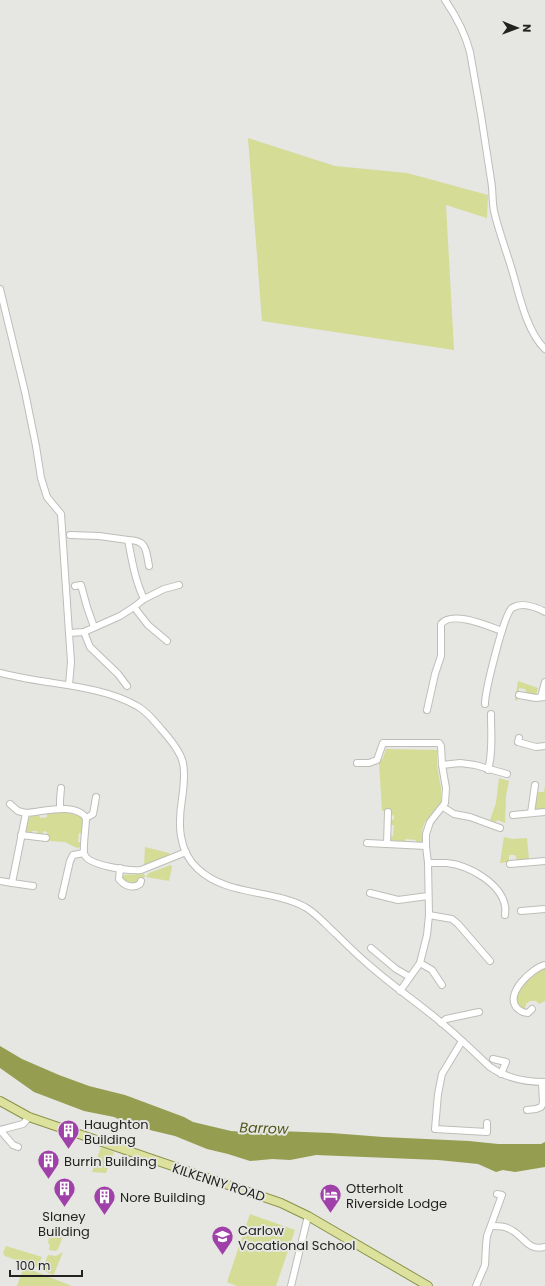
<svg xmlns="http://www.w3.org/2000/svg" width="545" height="1286" viewBox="0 0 545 1286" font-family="Poppins,sans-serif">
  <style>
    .green { fill: #d4dc95 }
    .water { fill: #959d51 }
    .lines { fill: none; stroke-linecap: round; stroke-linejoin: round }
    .minor-casing { stroke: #bdbdb9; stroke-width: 8 }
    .major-casing { stroke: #8b9249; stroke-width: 10 }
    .minor { stroke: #fff; stroke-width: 6 }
    .major { stroke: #dce29e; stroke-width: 8 }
    .labels { text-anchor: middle; stroke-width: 4; stroke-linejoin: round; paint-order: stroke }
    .poi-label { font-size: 13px; fill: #222221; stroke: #e6e6e2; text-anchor: start }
    .street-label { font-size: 13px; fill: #222221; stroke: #e6e6e2 }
    .water-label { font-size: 14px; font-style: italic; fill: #51561d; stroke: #e6e6e2 }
  </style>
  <rect width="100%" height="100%" fill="#e6e6e2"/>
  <g class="green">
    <path d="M248,138L335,166L407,173L488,195L487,218L446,205L454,350L262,321Z"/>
    <path d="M518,681L538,688L536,695L527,694L525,689L519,688L517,701L515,700Z"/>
    <path d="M386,749L437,750V765L441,788V802L425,822L422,830V843L416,844V840L405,839V843L390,840L389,836H393L394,825H390L391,821L394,819V816L391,814L390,811H382L379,762L383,758Z"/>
    <path d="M499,778L509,781L506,796L505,823L498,820L495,822L490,820L496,803Z"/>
    <path d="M545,786V810L534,809L536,794L539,792H544Z"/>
    <path d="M62,812L81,816L83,821V833H79L78,842H81L80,847L77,848L65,842L50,841V837L47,835V832L44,831L42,835H37V831H32V834L26,832C25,827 27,820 31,816L39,815L40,818L47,817V814Z"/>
    <path d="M504,837L513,839L527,838L529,859L517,860L515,855H509V862L500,863Z"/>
    <path d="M145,847L169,853V855L144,866Z"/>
    <path d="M171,865L172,867L169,881L146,877L149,873Z"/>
    <path d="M144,874L145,876L144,878H140L138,884L135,885L124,881L122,877L123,875Z"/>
    <path d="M545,967V1001L539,1004L536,1001H530L526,1004L525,1010C500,998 534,974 545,967Z"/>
    <path d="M101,1147L114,1152L106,1173L92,1172Z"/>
    <path d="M250,1214L295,1230L276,1286H237L227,1282Z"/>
    <path d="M50,1232L58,1233L63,1236L58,1249L56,1251L49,1250L50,1245L48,1243Z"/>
    <path d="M6,1246L42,1257L38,1266L35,1267L5,1256L3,1253Z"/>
    <path d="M63,1252L54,1274L53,1275L42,1270L48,1255L56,1256Z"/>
    <path d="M24,1267L72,1286H17Z"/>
  </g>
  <path class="water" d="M0,1046L22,1059L59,1075L89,1086L125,1095L184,1117L193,1122L231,1131L245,1132L278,1131L331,1133L383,1137L469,1141L498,1144H541L545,1142V1167L515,1172L503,1170L496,1172L478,1164L438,1160L316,1155L290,1160L272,1159L250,1161L228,1154L207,1149L175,1136L133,1126L114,1117L84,1111L34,1092L0,1068Z"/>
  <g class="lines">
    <defs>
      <g id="minor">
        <path d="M445,0C456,16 465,33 470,52C478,95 485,138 491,180C493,190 492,201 494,211C499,233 508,255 514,277C520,299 528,333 545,349"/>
        <path d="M0,289L25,392L36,446L41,478L47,497L61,514L69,633L71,662L69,685"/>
        <path d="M70,535L99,536L128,540C132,561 135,580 144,599"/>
        <path d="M128,540C147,540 146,550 149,566"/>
        <path d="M75,586L81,585L87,607L94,627"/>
        <path d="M134,607L148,625L167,641"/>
        <path d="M84,632L90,647L118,674L127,686"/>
        <path d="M69,633L84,632L120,616L134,607L144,599L164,589L179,585"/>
        <path d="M0,673C14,676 27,679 41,681C73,686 109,690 137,706C147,711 155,722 162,730C185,756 187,764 182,799C178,824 178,851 198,869C227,896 271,889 305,907C317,914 326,925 336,934C347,945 357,955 369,965C395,988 424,1007 450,1030C464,1042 477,1055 490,1067C506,1078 526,1082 545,1082"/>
        <path d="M519,695L536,698L545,697"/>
        <path d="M541,697L545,682"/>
        <path d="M485,704C485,691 504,614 512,608C522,602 536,607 545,612"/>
        <path d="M427,710L435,674L441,656V624C452,610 488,626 502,631"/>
        <path d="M519,738L518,742L536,747L545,746"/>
        <path d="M357,763H369L377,760L383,743H439L441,746L442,765L446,788L445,803L430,822L426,834V846L428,863L429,915L427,935L420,963L400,991"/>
        <path d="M442,765L460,763L475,765L507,774"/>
        <path d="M488,770C493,752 491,732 491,714"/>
        <path d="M10,804L18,811L26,813"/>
        <path d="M443,807L454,814L470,817L500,828"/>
        <path d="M60,809V800L61,788"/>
        <path d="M531,813L535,785"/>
        <path d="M513,815L545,812"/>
        <path d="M86,818L93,814L96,797"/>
        <path d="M21,835L46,838"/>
        <path d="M367,843L426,846"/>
        <path d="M387,844L388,812"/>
        <path d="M428,863C434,863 441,863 447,863C468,865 501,883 505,906C506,909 505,912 505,915"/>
        <path d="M510,864L545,861"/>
        <path d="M120,868L119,879C124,886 133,889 140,884L141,881"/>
        <path d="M0,881L12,883L26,813C43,812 75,802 86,818C86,827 83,845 84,853C86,866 130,871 141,870L186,852"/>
        <path d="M12,883L33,886"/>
        <path d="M370,893L398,900L428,896"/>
        <path d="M62,896L70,861L73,855L84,853"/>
        <path d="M521,911L545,909"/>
        <path d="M429,915L452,919L458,924L490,961"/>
        <path d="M371,948L396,969L410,977"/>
        <path d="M420,963L432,970L442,985"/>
        <path d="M532,1009L528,1013C524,1013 520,1011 517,1008C504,994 532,968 545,965"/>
        <path d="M441,1023L446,1019L479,1012"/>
        <path d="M462,1041L442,1074L438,1094L435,1129L487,1132V1123"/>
        <path d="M493,1059L506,1062L501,1074"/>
        <path d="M527,1110L536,1109L541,1107L543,1103L542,1082"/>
        <path d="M0,1130L23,1124L29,1117"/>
        <path d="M0,1130L13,1145L18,1147"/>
        <path d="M492,1226C500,1226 506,1226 513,1231C525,1238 528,1251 545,1247"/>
        <path d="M291,1286L308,1216"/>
        <path d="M476,1286L485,1265L486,1245L487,1236L502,1195L497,1194"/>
      </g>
      <path id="major" d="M0,1101L29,1117L281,1203L308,1216L428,1286"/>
    </defs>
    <use href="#minor" class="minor-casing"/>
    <use href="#major" class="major-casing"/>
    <use href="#minor" class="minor"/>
    <use href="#major" class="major"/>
  </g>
  <defs>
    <symbol id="building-pin" viewBox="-11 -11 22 30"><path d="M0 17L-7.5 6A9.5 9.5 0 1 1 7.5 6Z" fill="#a041aa" stroke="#e6e6e2"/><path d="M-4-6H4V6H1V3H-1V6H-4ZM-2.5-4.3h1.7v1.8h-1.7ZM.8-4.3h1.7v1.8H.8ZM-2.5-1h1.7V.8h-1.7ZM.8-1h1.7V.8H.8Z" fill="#fff"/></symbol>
    <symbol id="hotel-pin" viewBox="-11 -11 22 30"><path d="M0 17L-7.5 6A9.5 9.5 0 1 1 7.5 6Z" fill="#a041aa" stroke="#e6e6e2"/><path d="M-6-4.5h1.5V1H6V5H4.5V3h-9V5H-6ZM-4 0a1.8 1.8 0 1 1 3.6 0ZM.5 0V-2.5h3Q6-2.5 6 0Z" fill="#fff"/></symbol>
    <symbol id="university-pin" viewBox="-11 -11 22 30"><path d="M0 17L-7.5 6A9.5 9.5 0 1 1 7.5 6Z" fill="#a041aa" stroke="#e6e6e2"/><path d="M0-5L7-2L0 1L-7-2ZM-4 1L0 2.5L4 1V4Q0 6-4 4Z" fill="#fff"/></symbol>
  </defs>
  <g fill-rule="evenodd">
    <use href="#building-pin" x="56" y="1118" width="25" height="34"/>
    <use href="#building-pin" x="36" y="1148" width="25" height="34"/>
    <use href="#building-pin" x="52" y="1176" width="25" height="34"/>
    <use href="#hotel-pin" x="318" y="1182" width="25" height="34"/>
    <use href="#building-pin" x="92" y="1184" width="25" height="34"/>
    <use href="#university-pin" x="210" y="1224" width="25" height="34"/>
  </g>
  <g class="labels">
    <g class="poi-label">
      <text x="84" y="1129">Haughton<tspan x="84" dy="15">Building</tspan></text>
      <text x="64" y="1166">Burrin Building</text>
      <text x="346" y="1193">Otterholt<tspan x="346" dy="15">Riverside Lodge</tspan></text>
      <text x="120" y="1202">Nore Building</text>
      <text x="64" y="1221" text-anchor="middle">Slaney<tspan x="64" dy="15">Building</tspan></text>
      <text x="238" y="1235">Carlow<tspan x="238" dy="15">Vocational School</tspan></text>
    </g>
    <g class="street-label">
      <text transform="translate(219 1182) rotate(18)" y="5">KILKENNY ROAD</text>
    </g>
    <g class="water-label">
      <text transform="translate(264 1128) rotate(2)" y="5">Barrow</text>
    </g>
  </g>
  <g transform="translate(517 28) rotate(91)" stroke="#e6e6e2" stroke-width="3" paint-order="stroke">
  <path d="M0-3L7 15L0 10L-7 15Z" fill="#222221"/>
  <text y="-6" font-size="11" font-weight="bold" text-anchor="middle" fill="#222221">N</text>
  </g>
  <path d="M10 1270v6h72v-6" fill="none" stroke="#222221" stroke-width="2"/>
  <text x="16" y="1270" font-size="12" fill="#222221" stroke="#e6e6e2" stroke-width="3" paint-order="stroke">100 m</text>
</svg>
